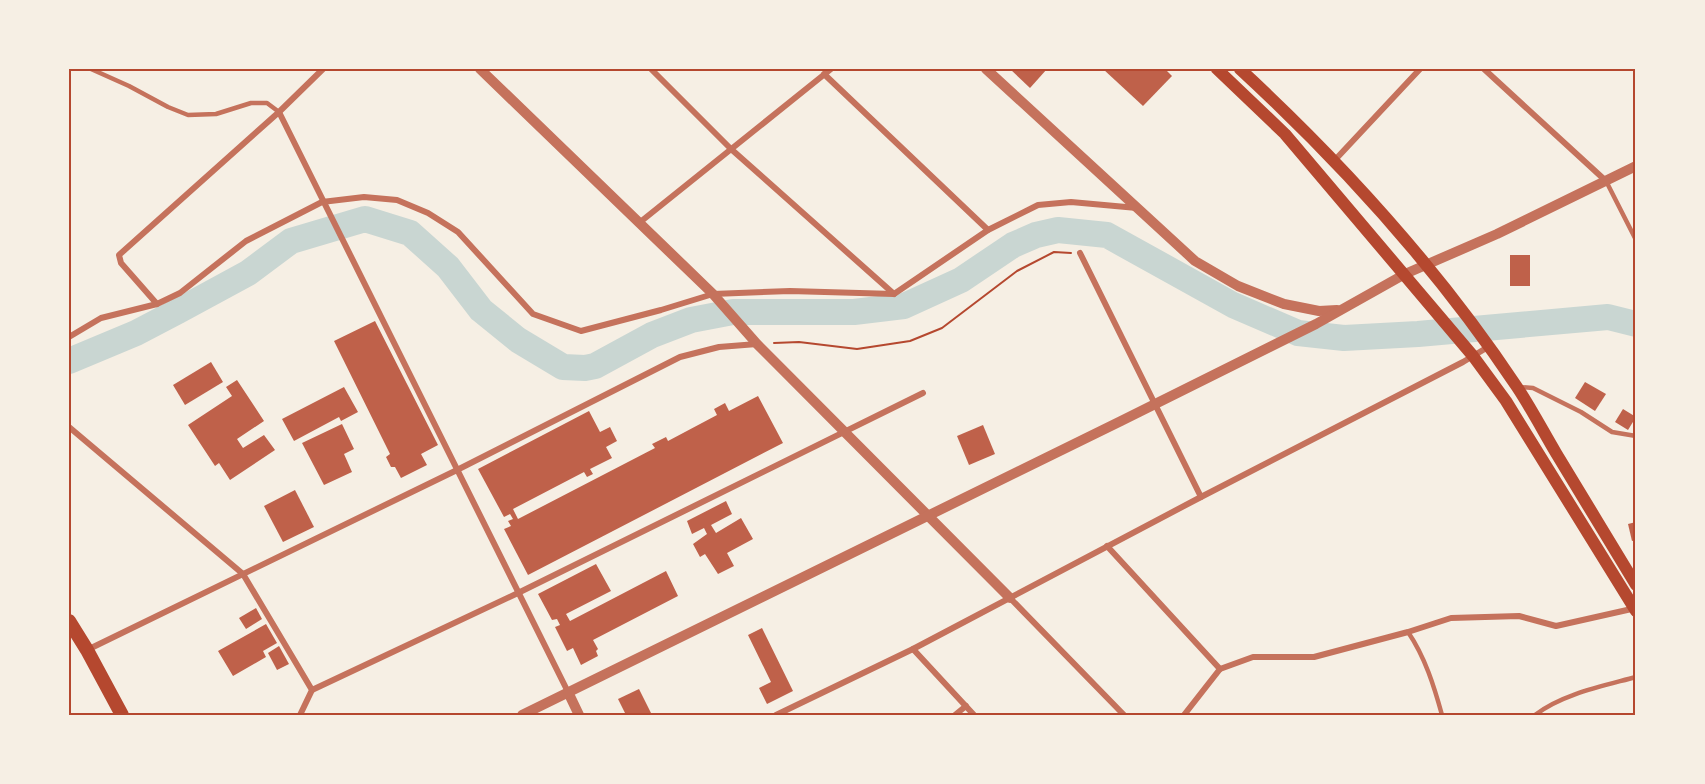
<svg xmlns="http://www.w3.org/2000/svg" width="1705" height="784" viewBox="0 0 1705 784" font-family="Figtree,sans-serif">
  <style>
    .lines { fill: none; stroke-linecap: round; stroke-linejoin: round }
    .river { stroke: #c9d6d2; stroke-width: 26 }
    .building { fill: #bf614a }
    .path { stroke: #b5482f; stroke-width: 2 }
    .service { stroke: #c5725c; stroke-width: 4.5 }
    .minor { stroke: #c5725c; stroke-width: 6 }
    .tertiary { stroke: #c5725c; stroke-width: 10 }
    .secondary { stroke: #b5482f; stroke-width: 12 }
    .primary { stroke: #b5482f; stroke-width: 14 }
    .neatline { fill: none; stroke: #b5482f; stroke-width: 2 }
  </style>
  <rect width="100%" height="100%" fill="#f6efe4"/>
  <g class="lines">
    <path class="river" d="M69,361L136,333L178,311L248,273L291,241L365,219L410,233L448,267L481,310L518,340L563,367L585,368L595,366L652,335L691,320L733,312H854L904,306L961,280L1013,245L1036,235L1058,230L1107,235L1233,305L1298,333L1344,338L1418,334L1608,317L1636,324"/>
  </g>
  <g class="building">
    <path d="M1010,69H1047L1030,88Z"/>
    <path d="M1103,69H1165L1172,76L1143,106Z"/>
    <rect x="1510" y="255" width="20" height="31"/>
    <path d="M375,321L438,445L421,454L427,465L401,478L395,467H391L386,457L390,454L334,341Z"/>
    <path d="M211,362L223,382L185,405L173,385Z"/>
    <path d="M237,380L264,421L237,439L243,448L264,435L275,450L230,480L219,463L215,466L188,425L232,396L226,387Z"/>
    <path d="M1585,382L1606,394L1595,411L1575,398Z"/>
    <path d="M344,387L358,412L341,421L339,417L294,441L282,419Z"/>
    <path d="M758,396L783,443L528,575L504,529L511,526L508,521L513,519L510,514L504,517L478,469L589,411L600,432L610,427L617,441L606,447L612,458L590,469L593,474L587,477L584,472L513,509L518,519L655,448L652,444L666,437L668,441L717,415L714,409L725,403L729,411Z"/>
    <path d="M1623,409L1636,417L1628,430L1615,422Z"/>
    <path d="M342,424L354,449L344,454L352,472L324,485L302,443Z"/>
    <path d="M983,425L995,454L969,465L957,436Z"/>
    <path d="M295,490L314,527L283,542L264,506Z"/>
    <path d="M726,501L732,514L711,525L716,533L741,518L753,539L727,553L734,566L718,574L705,554L700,557L693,544L707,534L704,528L692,534L687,521Z"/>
    <path d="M1636,522V540L1632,541L1628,524Z"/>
    <path d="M596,564L611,591L566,614L570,621L666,571L678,596L593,640L598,649L596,651L598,656L581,665L573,648L567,651L555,627L560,625L557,619L552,620L538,594Z"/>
    <path d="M256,608L262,619L246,629L239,618Z"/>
    <path d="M266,624L277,643L263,651L266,657L233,676L218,651Z"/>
    <path d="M762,628L793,691L767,704L759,688L771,682L748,635Z"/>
    <path d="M279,646L289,664L277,670L268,653Z"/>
    <path d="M639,689L652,715H626L618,699Z"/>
  </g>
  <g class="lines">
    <path class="path" d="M774,343L799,342L857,349L910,341L942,328L1017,271L1054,252L1071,253"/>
    <g class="service">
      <path d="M91,69L129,86L168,107L188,115L216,114L251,103H267L279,112"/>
      <path d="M1606,181L1636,240"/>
      <path d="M1519,387L1533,388L1581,412L1612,432L1636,436"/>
      <path d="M1408,632C1425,657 1434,686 1442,715"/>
      <path d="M1535,715C1562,694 1603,686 1636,677"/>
    </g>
    <g class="minor">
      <path d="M651,69L731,149L894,294"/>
      <path d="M1484,69L1606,181"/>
      <path d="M824,74L988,230"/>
      <path d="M279,112L568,692"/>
      <path d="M1334,161L1420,69"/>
      <path d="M639,223L831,69"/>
      <path d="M1080,253L1201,497"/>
      <path d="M157,304L121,263L119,255L279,112L323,69"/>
      <path d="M69,337L101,318L157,304L180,293L246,241L322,202L364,197L397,200L428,213L458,232L533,314L581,331L661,310L713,294L790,291L894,294L988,230L1038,205L1071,202L1137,208"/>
      <path d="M69,427L243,574L312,690L300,715"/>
      <path d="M1107,546L1220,669"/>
      <path d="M1010,598L1124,715"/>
      <path d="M913,649L974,715"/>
      <path d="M87,650L457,470L680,357L719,347L757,344"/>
      <path d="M312,690L518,593L923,393"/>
      <path d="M776,715L913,649L1201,497L1463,362L1488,347"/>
      <path d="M955,715L966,706"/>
      <path d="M1184,715L1220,669L1253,657H1314L1408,632L1451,618L1519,616L1556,626L1636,608"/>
    </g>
    <g class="tertiary">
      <path d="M480,69L713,294L757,344L1010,598"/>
      <path d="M986,69L1195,261L1238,286L1284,304L1319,311L1337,310"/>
      <path d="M568,692L579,715"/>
      <path d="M522,715L1121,421L1316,324L1405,274L1497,234L1636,166"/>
    </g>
    <g class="secondary">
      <path d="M1217,69L1285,134L1473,356L1506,401L1636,611"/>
      <path d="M1240,69C1343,164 1439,270 1517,387C1531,408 1543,431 1556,453C1583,497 1609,541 1636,585"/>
    </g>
    <path class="primary" d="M69,621L87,650L122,715"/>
  </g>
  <rect width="1705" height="784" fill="none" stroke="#f6efe4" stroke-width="141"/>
  <rect x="70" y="70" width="1564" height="644" class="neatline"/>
</svg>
